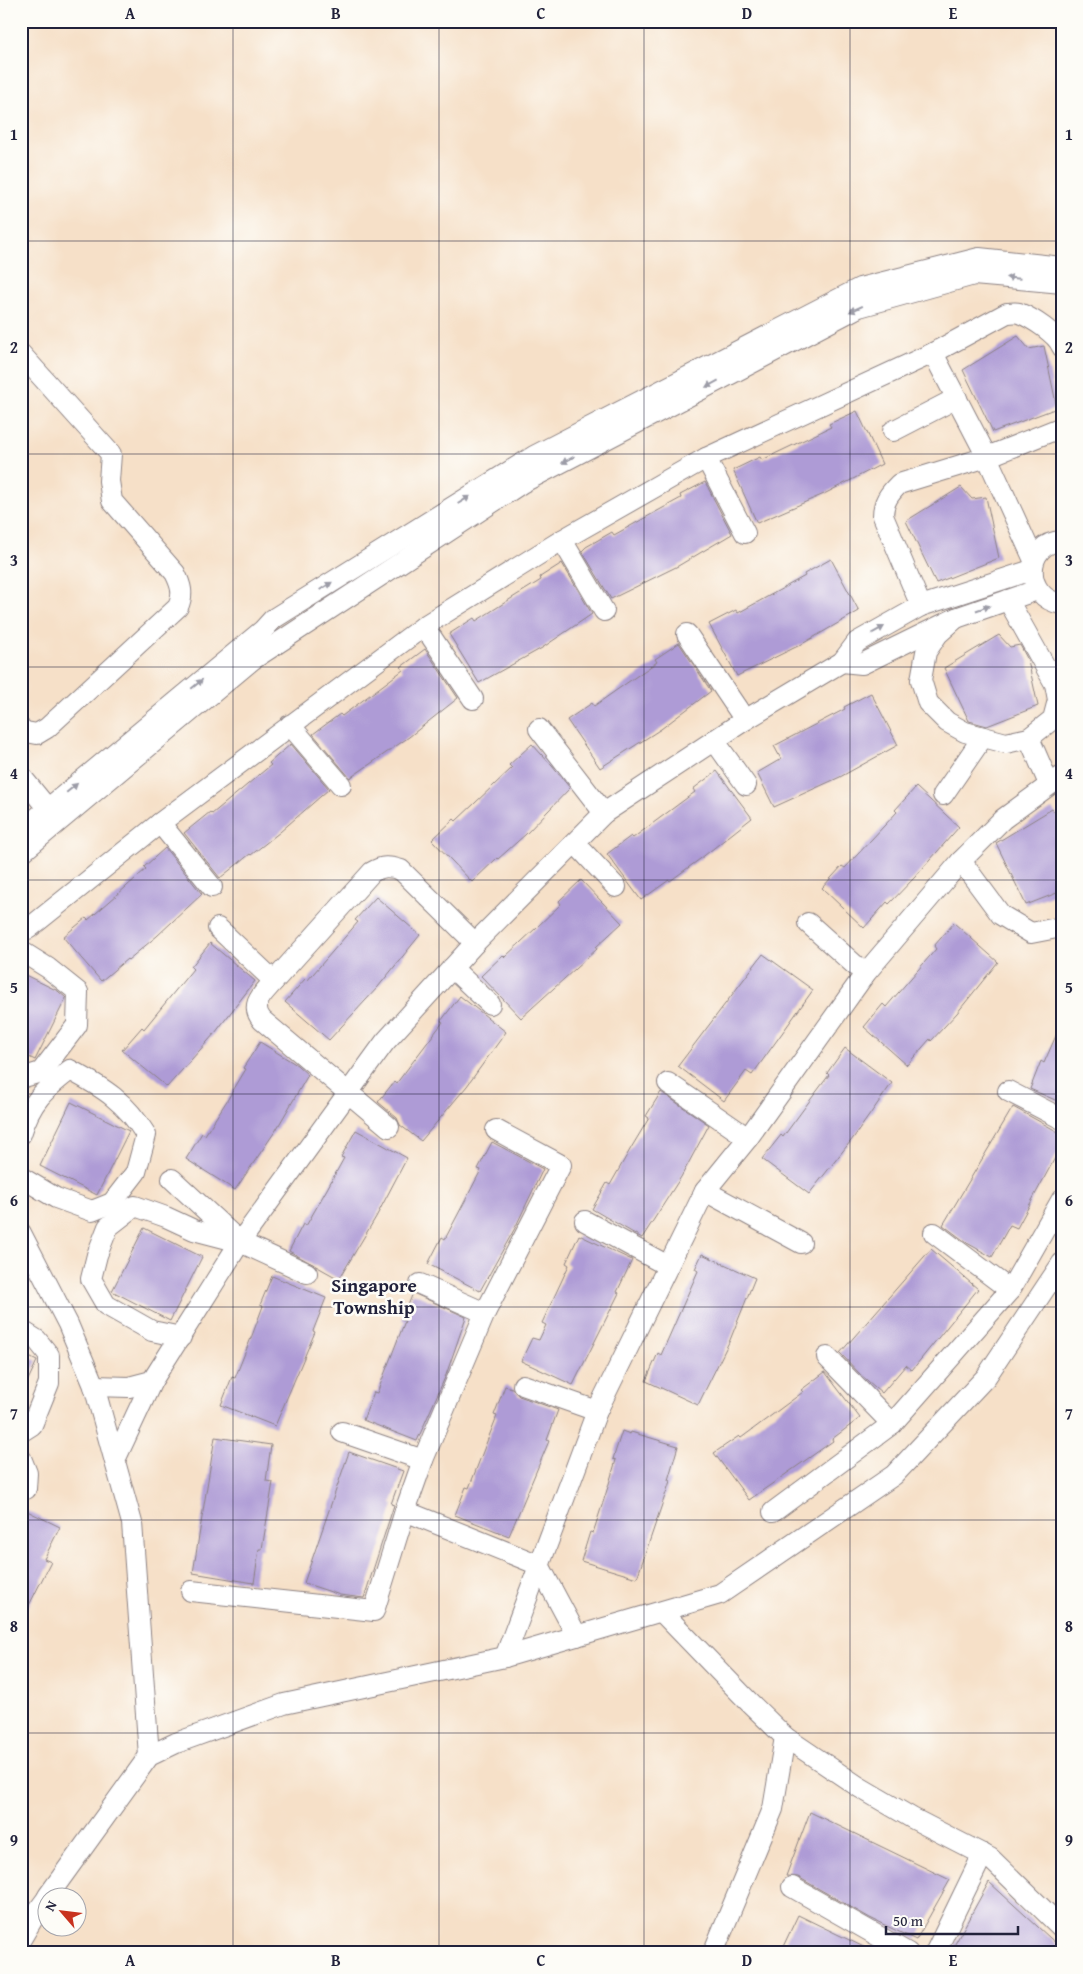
<svg xmlns="http://www.w3.org/2000/svg" width="1083" height="1974" viewBox="0 0 1083 1974" font-family="'Gentium Book Plus',serif">
  <style>
    .building { fill: #ae9bd6 }
    .lines { fill: none; stroke-linecap: round; stroke-linejoin: round }
    .minor-casing { stroke: #8c8182; stroke-width: 22 }
    .minor { stroke: #fff; stroke-width: 20 }
    .oneway { fill: #9c9ca7 }
    .grid { fill: none; stroke: #22223b; stroke-width: 1; stroke-opacity: 0.55 }
    .labels { text-anchor: middle; stroke-width: 5; stroke-linejoin: round; paint-order: stroke }
    .quarter-label { font-size: 19px; font-weight: bold; fill: #22223b; stroke: #fdfcf7 }
    .neatline { fill: none; stroke: #22223b; stroke-width: 2 }
    .grid-label { font-size: 16px; text-anchor: middle; font-weight: bold; fill: #22223b }
  </style>
  <rect width="100%" height="100%" fill="#fdfcf7"/>
  <filter id="ink" filterUnits="userSpaceOnUse"><feTurbulence type="fractalNoise" baseFrequency=".02" numOctaves="2"/><feDisplacementMap in="SourceGraphic" scale="10" xChannelSelector="R" yChannelSelector="G"/><feConvolveMatrix kernelMatrix="1 2 1 2 8 2 1 2 1" color-interpolation-filters="sRGB"/></filter>
  <filter id="wash" filterUnits="userSpaceOnUse"><feTurbulence type="fractalNoise" baseFrequency=".0096" numOctaves="4" result="noise"/><feDisplacementMap in="SourceGraphic" scale="20" xChannelSelector="R" yChannelSelector="G"/><feGaussianBlur stdDeviation="1.12" result="paint"/><feColorMatrix in="noise" values="0 0 0 0 0 0 0 0 0 0 0 0 0 0 0 0 0 1.4 0 .05"/><feComposite in="paint" operator="in"/></filter>
  <g filter="url(#wash)">
    <rect width="100%" height="100%" fill="#f6e0c8"/>
    <g id="blocks">
      <g class="building">
        <path d="M1018,336L1029,349L1044,346L1057,408L993,432L963,370Z"/>
        <path d="M857,411L882,464L824,494L757,523L733,470L760,457L762,460L831,427L829,424Z"/>
        <path d="M705,482L732,534L678,566L611,599L582,551L586,547L612,532L614,535L681,498L680,495Z"/>
        <path d="M961,487L972,499L986,497L999,558L936,583L906,521Z"/>
        <path d="M831,559L859,611L802,644L737,676L709,624L736,610L738,613L805,576L804,574Z"/>
        <path d="M562,563L592,614L542,648L479,683L449,634L474,618L476,621L512,598L541,580L540,577Z"/>
        <path d="M999,635L1010,647L1020,645L1028,660L1038,706L987,726L969,721L944,668Z"/>
        <path d="M679,643L711,691L661,729L600,768L567,720L592,703L594,706L621,687L657,662L655,659Z"/>
        <path d="M425,649L458,698L409,737L350,778L313,734L340,714L342,716L403,670L401,667Z"/>
        <path d="M871,693L898,745L840,777L774,807L757,773L781,759L774,746L845,709L844,707Z"/>
        <path d="M291,744L329,789L280,832L251,855L250,854L220,878L184,833L210,812L212,814L271,765L269,763Z"/>
        <path d="M532,744L552,766L570,788L526,834L498,859L497,858L472,882L432,840L454,819L456,821L512,768L509,765Z"/>
        <path d="M717,771L752,818L700,859L670,881L669,880L641,900L607,854L631,836L633,838L695,792L693,789Z"/>
        <path d="M916,787L959,827L915,877L889,904L887,902L864,928L822,888L842,866L845,868L897,812L895,810Z"/>
        <path d="M1052,809L1062,821V891L1026,905L996,843Z"/>
        <path d="M165,848L202,894L157,936L128,960L127,959L101,981L63,937L86,918L88,920L117,895L146,869L144,867Z"/>
        <path d="M581,880L622,923L596,947L597,949L521,1018L481,976L503,955L505,957L536,928L561,904L559,901Z"/>
        <path d="M376,897L420,935L378,987L329,1040L285,1002L305,979L307,981L358,922L355,920Z"/>
        <path d="M954,923L998,962L957,1013L931,1041L930,1039L907,1065L864,1027L883,1004L886,1007L936,949L934,946Z"/>
        <path d="M210,943L255,981L215,1033L167,1087L122,1050L142,1027L144,1029L193,969L191,967Z"/>
        <path d="M763,954L813,990L752,1075L746,1071L724,1101L678,1066Z"/>
        <path d="M21,973L58,991L66,998L35,1060L21,1053Z"/>
        <path d="M460,996L506,1032L467,1086L421,1141L400,1125L397,1118L378,1102L394,1082L396,1084L443,1022L441,1021Z"/>
        <path d="M1062,1022V1103L1030,1089L1041,1061L1044,1063Z"/>
        <path d="M260,1042L297,1065L308,1075L276,1130L235,1190L186,1159L202,1133L205,1135L228,1099L246,1069L243,1068Z"/>
        <path d="M845,1048L892,1083L854,1137L809,1194L762,1159L781,1135L783,1137L808,1103L829,1075L827,1073Z"/>
        <path d="M661,1092L709,1125L681,1177L642,1238L592,1209L607,1183L610,1185L631,1148L649,1118L646,1116Z"/>
        <path d="M71,1102L129,1131L97,1195L40,1166Z"/>
        <path d="M1013,1107L1062,1134V1145L1017,1228L1010,1225L992,1257L967,1243L943,1225Z"/>
        <path d="M356,1130L407,1158L376,1217L339,1279L289,1251L303,1224L306,1226L327,1189L344,1158L341,1157Z"/>
        <path d="M492,1142L543,1169L515,1228L480,1291L428,1264L442,1237L445,1239L465,1201L481,1170L478,1169Z"/>
        <path d="M144,1228L202,1257L170,1321L112,1291Z"/>
        <path d="M579,1235L632,1260L617,1292L619,1293L573,1385L521,1361L532,1338L539,1340L546,1325L542,1323L569,1265L566,1263Z"/>
        <path d="M931,1249L978,1289L912,1370L906,1365L882,1393L861,1375L840,1353Z"/>
        <path d="M702,1254L755,1278L730,1340L698,1405L646,1381L658,1353L661,1355L698,1271L695,1269Z"/>
        <path d="M272,1276L326,1298L313,1331L315,1332L275,1426L221,1405L232,1377L235,1378L253,1333L263,1306L260,1305Z"/>
        <path d="M413,1293L466,1317L446,1375L417,1441L363,1420L374,1392L377,1393L405,1321L402,1320Z"/>
        <path d="M21,1353L37,1361L21,1395Z"/>
        <path d="M825,1372L860,1418L832,1439L833,1441L749,1500L714,1453L739,1436L741,1438L803,1392L801,1390Z"/>
        <path d="M505,1386L512,1388L519,1396L558,1410L547,1440L549,1441L509,1536L455,1515L466,1487L469,1488L484,1449L497,1416L494,1415Z"/>
        <path d="M622,1431L630,1434L631,1432L678,1446L668,1480L670,1481L637,1578L581,1561L590,1532L593,1533L608,1487L616,1460L613,1459Z"/>
        <path d="M215,1437L271,1445L266,1481L273,1482L262,1549H259L254,1583L193,1573Z"/>
        <path d="M349,1452L403,1471L391,1504L394,1505L364,1598L340,1595L304,1583Z"/>
        <path d="M21,1508L60,1527L44,1559L51,1562L21,1621Z"/>
        <path d="M810,1812L950,1880L916,1940L870,1918L798,1877L786,1876Z"/>
        <path d="M989,1882L1062,1949V1953H950Z"/>
        <path d="M798,1915L876,1953H780Z"/>
      </g>
    </g>
  </g>
  <g filter="url(#ink)">
    <use href="#blocks" fill-opacity="0" stroke="#8c8182" stroke-width="1"/>
    <g class="lines">
      <defs>
        <g id="minor">
          <path d="M933,353L987,457L1034,560"/>
          <path d="M21,354L111,454L109,481L112,501L175,573C181,585 184,594 178,607L47,728L37,734L26,732L21,729"/>
          <path d="M893,431L957,398"/>
          <path d="M706,458L745,533"/>
          <path d="M562,540L604,611"/>
          <path d="M1062,541C1024,542 1022,598 1062,604"/>
          <path d="M921,606L883,516C883,502 889,494 899,484L987,457L1062,427"/>
          <path d="M956,618L938,634L926,652L921,680L928,703L947,722L965,732L1006,743L1029,738L1053,719L1058,700L1055,684L1008,600"/>
          <path d="M424,626L473,699"/>
          <path d="M687,634L745,720"/>
          <path d="M842,662L862,664L956,618L1037,590"/>
          <path d="M290,725L341,785"/>
          <path d="M539,729L604,813"/>
          <path d="M1029,738L1049,784"/>
          <path d="M714,740L746,785"/>
          <path d="M21,776L48,809"/>
          <path d="M943,795L983,737"/>
          <path d="M160,823L212,887"/>
          <path d="M21,831L263,630L273,619L534,456L860,288L979,258L1062,267"/>
          <path d="M575,843L616,887"/>
          <path d="M21,853L252,660L522,483L859,307L974,275L1062,283"/>
          <path d="M961,861L1001,915L1031,933L1062,927"/>
          <path d="M808,923L865,974"/>
          <path d="M218,928L274,981C263,994 249,1004 262,1020L389,1127"/>
          <path d="M28,929L160,823L424,626L562,540L706,458L933,353L1007,313C1011,313 1015,312 1019,313C1032,318 1057,334 1062,347"/>
          <path d="M21,951L48,968L78,992L77,1025L41,1072L21,1078"/>
          <path d="M452,968L490,1004"/>
          <path d="M274,981L372,872C382,866 389,866 401,870L475,943"/>
          <path d="M668,1083L748,1138"/>
          <path d="M1008,1091L1062,1119"/>
          <path d="M21,1134C31,1101 44,1090 70,1070C104,1088 126,1102 146,1135L136,1172L112,1203L92,1211L56,1198L24,1179"/>
          <path d="M172,1179L240,1242L307,1273"/>
          <path d="M705,1191L801,1243"/>
          <path d="M585,1221L668,1266"/>
          <path d="M21,1233L68,1324L94,1386L132,1523L149,1756"/>
          <path d="M934,1233L1010,1290"/>
          <path d="M420,1284L485,1313"/>
          <path d="M21,1330L37,1340L49,1355V1383L32,1425L21,1432"/>
          <path d="M181,1337L152,1331L106,1305L91,1279L97,1255L108,1227L135,1206L166,1217L194,1230L240,1242"/>
          <path d="M827,1357L892,1424"/>
          <path d="M523,1385L597,1411"/>
          <path d="M94,1386L129,1387L152,1381L240,1242L385,1042L475,943L604,813L745,720L842,662L857,642L921,606L1032,570"/>
          <path d="M342,1432L423,1460"/>
          <path d="M21,1458L27,1473L26,1489"/>
          <path d="M115,1460L152,1381"/>
          <path d="M405,1511L539,1565L577,1636"/>
          <path d="M773,1512L892,1424L1010,1290L1062,1199"/>
          <path d="M191,1591L374,1611L405,1511L423,1460L485,1313L561,1165L496,1130"/>
          <path d="M662,1612L748,1701L785,1737L773,1809L713,1953"/>
          <path d="M505,1657L597,1411L705,1191L748,1138L865,974L961,861L1003,819L1062,776"/>
          <path d="M785,1737L859,1787L912,1818L990,1858L1062,1928"/>
          <path d="M792,1887L908,1953"/>
          <path d="M48,1896L149,1756L176,1743L284,1704L505,1657L720,1594L894,1475L986,1377L1062,1263"/>
          <path d="M21,1939L37,1912L48,1897"/>
          <path d="M935,1953L983,1854"/>
        </g>
      </defs>
      <use href="#minor" class="minor-casing"/>
      <use href="#minor" class="minor"/>
    </g>
    <defs><path id="oneway-solid" d="M-6-.8H1V-3.2L6.5 0L1 3.2V.8H-6Z" transform="scale(1.25)"/></defs>
    <g class="oneway">
      <use href="#oneway-solid" transform="translate(1013 278) rotate(-175)"/>
      <use href="#oneway-solid" transform="translate(856 309) rotate(156)"/>
      <use href="#oneway-solid" transform="translate(712 384) rotate(152)"/>
      <use href="#oneway-solid" transform="translate(568 460) rotate(152)"/>
      <use href="#oneway-solid" transform="translate(464 500) rotate(-32)"/>
      <use href="#oneway-solid" transform="translate(326 586) rotate(-32)"/>
      <use href="#oneway-solid" transform="translate(983 608) rotate(-19)"/>
      <use href="#oneway-solid" transform="translate(878 630) rotate(-29)"/>
      <use href="#oneway-solid" transform="translate(197 684) rotate(-40)"/>
      <use href="#oneway-solid" transform="translate(72 788) rotate(-40)"/>
    </g>
  </g>
  <path class="grid" d="M233,21V1953M439,21V1953M644,21V1953M850,21V1953M21,241H1062M21,454H1062M21,667H1062M21,880H1062M21,1094H1062M21,1307H1062M21,1520H1062M21,1733H1062"/>
  <g class="labels">
    <g class="quarter-label">
      <text x="374" y="1292">Singapore<tspan x="374" dy="22">Township</tspan></text>
    </g>
  </g>
  <rect width="1083" height="1974" fill="none" stroke="#fdfcf7" stroke-width="55"/>
  <g transform="translate(62 1912) rotate(298)"><circle r="24" fill="#fdfcf7" stroke="#a5a5ac"/>
  <path d="M0-4L9 19L0 12L-9 19Z" fill="#c8321e"/>
  <text y="-8" font-size="14" font-weight="bold" text-anchor="middle" fill="#22223b">N</text>
  </g>
  <path d="M886 1926v8h132v-8" fill="none" stroke="#22223b" stroke-width="2.5"/>
  <text x="893" y="1926" font-size="15" fill="#22223b" stroke="#fdfcf7" stroke-width="4" paint-order="stroke">50 m</text>
  <rect x="28" y="28" width="1028" height="1918" class="neatline"/>
  <g class="grid-label">
    <text x="130" y="19">A</text>
    <text x="336" y="19">B</text>
    <text x="541" y="19">C</text>
    <text x="747" y="19">D</text>
    <text x="953" y="19">E</text>
    <text x="14" y="140">1</text>
    <text x="1069" y="140">1</text>
    <text x="14" y="353">2</text>
    <text x="1069" y="353">2</text>
    <text x="14" y="566">3</text>
    <text x="1069" y="566">3</text>
    <text x="14" y="779">4</text>
    <text x="1069" y="779">4</text>
    <text x="14" y="993">5</text>
    <text x="1069" y="993">5</text>
    <text x="14" y="1206">6</text>
    <text x="1069" y="1206">6</text>
    <text x="14" y="1419">7</text>
    <text x="1069" y="1419">7</text>
    <text x="14" y="1632">8</text>
    <text x="1069" y="1632">8</text>
    <text x="14" y="1846">9</text>
    <text x="1069" y="1846">9</text>
    <text x="130" y="1966">A</text>
    <text x="336" y="1966">B</text>
    <text x="541" y="1966">C</text>
    <text x="747" y="1966">D</text>
    <text x="953" y="1966">E</text>
  </g>
</svg>
